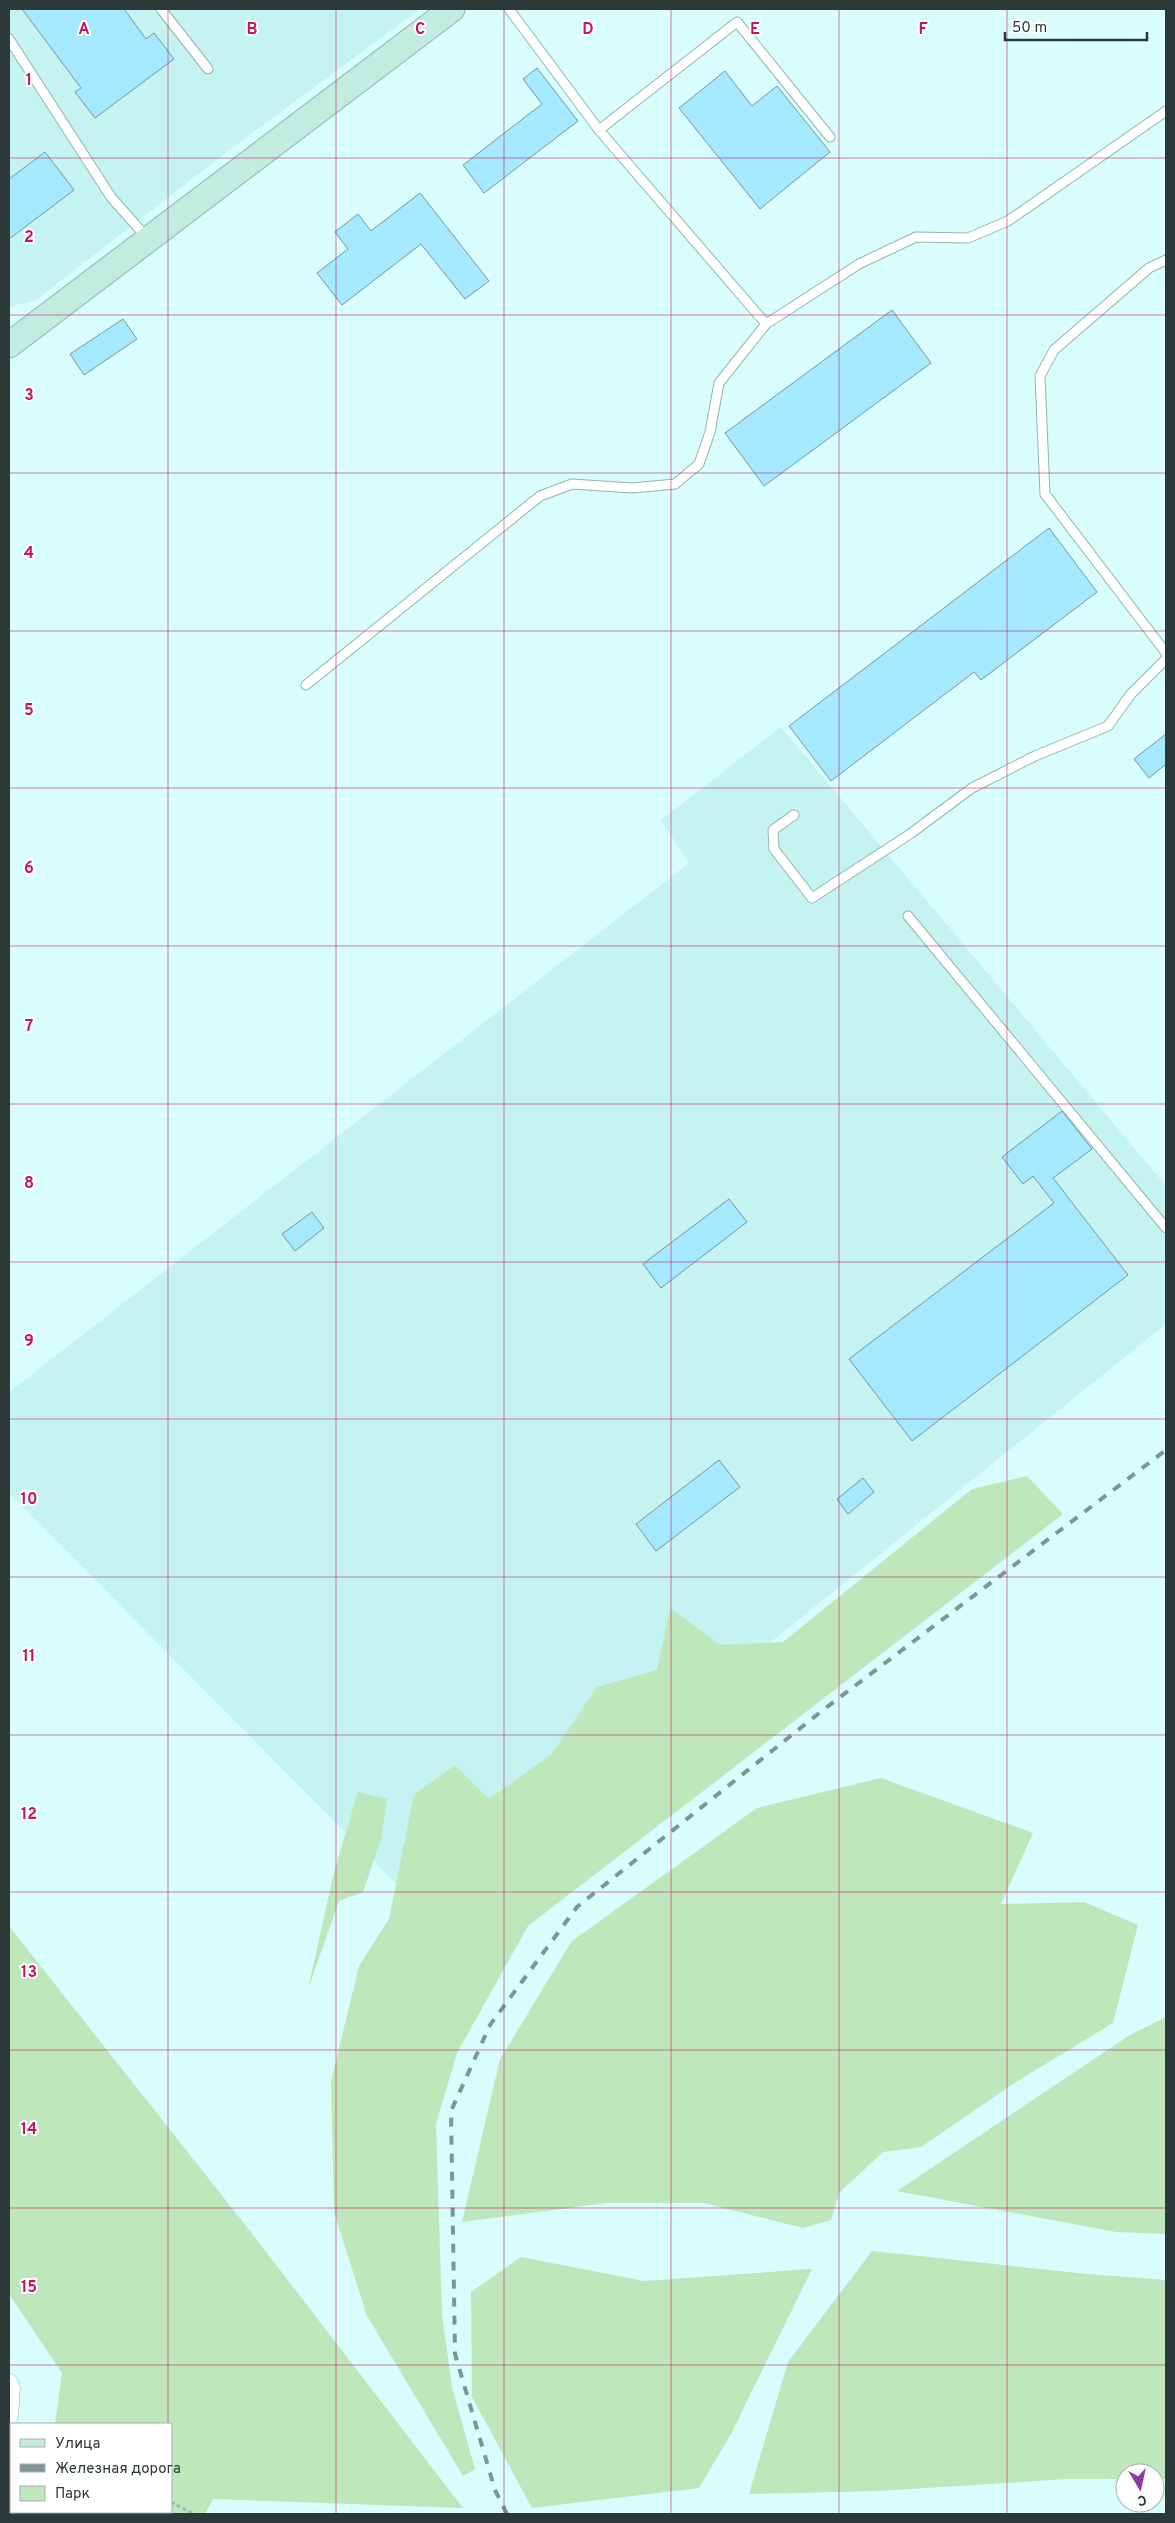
<svg xmlns="http://www.w3.org/2000/svg" width="1175" height="2523" viewBox="0 0 1175 2523" font-family="Overpass,sans-serif">
  <style>
    .built { fill: #c4f3f1 }
    .green { fill: #bee7bc }
    .building { fill: #a5e9fe; stroke: #7897a1 }
    .lines { fill: none; stroke-linecap: round; stroke-linejoin: round }
    .lane-casing { stroke: #92b4b3; stroke-width: 11 }
    .street-casing { stroke: #92b4b3; stroke-width: 19 }
    .secondary-casing { stroke: #92b4b3; stroke-width: 27 }
    .path { stroke: #9bb7b6; stroke-width: 3; stroke-dasharray: 4 2.5; stroke-linecap: butt }
    .lane { stroke: #fff; stroke-width: 9 }
    .street { stroke: #fff; stroke-width: 18 }
    .secondary { stroke: #c2ece0; stroke-width: 25 }
    .rail { stroke: #7d9594; stroke-width: 4; stroke-dasharray: 9 9; stroke-linecap: butt }
    .grid { fill: none; stroke: #c2185b; stroke-width: 1; stroke-opacity: 0.55 }
    .grid-label { font-size: 16px; text-anchor: middle; font-weight: bold; fill: #c2185b; stroke: #fff; stroke-width: 4; stroke-linejoin: round; paint-order: stroke }
  </style>
  <rect width="100%" height="100%" fill="#d9fdfc"/>
  <g class="built">
    <path d="M9,9H420L232,148L36,300L9,307Z"/>
    <path d="M781,727L1166,1186V1324L429,1917L9,1493V1392L689,863L661,820Z"/>
  </g>
  <g class="green">
    <path d="M1027,1476L1063,1514L528,1926L457,2053L436,2124L442,2314L452,2387L475,2469L463,2476L367,2316L334,2212L331,2081L359,1966L389,1919L414,1795L455,1765L489,1799L552,1754L597,1687L657,1670L670,1608L721,1645L783,1642L972,1489Z"/>
    <path d="M881,1778L1033,1833L1001,1904L1084,1902L1138,1925L1113,2023L1016,2082L921,2147L883,2152L839,2193L831,2220L803,2228L704,2203H606L462,2222L500,2059L572,1941L757,1808Z"/>
    <path d="M358,1792L387,1799L381,1839L363,1892L339,1901L308,1989L334,1872Z"/>
    <path d="M9,1926L250,2231L463,2508L213,2499L205,2514H42V2512H171V2424H55L62,2373L9,2294Z"/>
    <path d="M1166,2017V2234L1116,2232L897,2191L1130,2035Z"/>
    <path d="M872,2251L1087,2274L1166,2280V2479H1155V2473H1125V2479H1067L879,2491L749,2494L788,2362Z"/>
    <path d="M521,2257L644,2281L812,2269L731,2434L699,2488L532,2508L472,2397L471,2292Z"/>
  </g>
  <g class="building">
    <path d="M22,9H124L146,39L154,33L174,59L95,118L75,92L81,88Z"/>
    <path d="M537,68L578,121L484,193L463,165L542,104L523,79Z"/>
    <path d="M725,71L752,106L777,86L830,152L760,209L679,108Z"/>
    <path d="M45,152L74,190L9,239V179Z"/>
    <path d="M420,193L489,281L465,299L421,244L342,305L317,273L348,249L335,232L358,214L371,231Z"/>
    <path d="M892,310L931,363L764,486L725,433Z"/>
    <path d="M123,319L137,339L84,375L70,354Z"/>
    <path d="M1049,528L1097,592L981,680L974,672L831,781L789,726Z"/>
    <path d="M1166,734V764L1149,778L1134,759Z"/>
    <path d="M1062,1111L1092,1149L1053,1178L1128,1275L912,1441L849,1359L1054,1203L1033,1176L1023,1184L1002,1157Z"/>
    <path d="M729,1199L747,1222L661,1288L643,1264Z"/>
    <path d="M312,1212L324,1228L295,1251L282,1234Z"/>
    <path d="M719,1460L740,1487L656,1551L636,1524Z"/>
    <path d="M863,1478L874,1492L848,1514L837,1499Z"/>
  </g>
  <g class="lines">
    <defs>
      <g id="lane">
        <path d="M161,9L208,69"/>
        <path d="M509,9L599,130L766,324"/>
        <path d="M9,39L111,197L148,239"/>
        <path d="M599,130L737,22L830,137"/>
        <path d="M1166,260L1149,268L1054,350L1040,376L1045,494L1166,653"/>
        <path d="M306,685L540,496L572,484L632,488L675,484L699,464L710,432L719,383L766,324L859,264L916,237L968,238L1008,221L1166,111"/>
        <path d="M794,815L773,830L774,849L812,898L910,834L972,788L1035,756L1108,726L1131,694L1166,659"/>
        <path d="M908,916L1166,1228"/>
      </g>
      <path id="street" d="M9,2383L11,2388L9,2417"/>
      <path id="secondary" d="M9,345L452,9"/>
    </defs>
    <use href="#lane" class="lane-casing"/>
    <use href="#street" class="street-casing"/>
    <use href="#secondary" class="secondary-casing"/>
    <path class="path" d="M171,2502L193,2514"/>
    <use href="#lane" class="lane"/>
    <use href="#street" class="street"/>
    <use href="#secondary" class="secondary"/>
    <path class="rail" d="M507,2514L495,2490L455,2354L451,2111L490,2025L577,1907L823,1710L1166,1450"/>
  </g>
  <path class="grid" d="M168,9V2424M336,9V2514M504,9V2514M671,9V2514M839,9V2514M1007,9V2514M9,158H1166M9,315H1166M9,473H1166M9,631H1166M9,788H1166M9,946H1166M9,1104H1166M9,1262H1166M9,1419H1166M9,1577H1166M9,1735H1166M9,1892H1166M9,2050H1166M9,2208H1166M9,2365H1166M168,2512V2514"/>
  <g class="grid-label">
    <text x="84" y="34">A</text>
    <text x="252" y="34">B</text>
    <text x="420" y="34">C</text>
    <text x="588" y="34">D</text>
    <text x="755" y="34">E</text>
    <text x="923" y="34">F</text>
    <text x="29" y="85">1</text>
    <text x="29" y="242">2</text>
    <text x="29" y="400">3</text>
    <text x="29" y="558">4</text>
    <text x="29" y="715">5</text>
    <text x="29" y="873">6</text>
    <text x="29" y="1031">7</text>
    <text x="29" y="1188">8</text>
    <text x="29" y="1346">9</text>
    <text x="29" y="1504">10</text>
    <text x="29" y="1661">11</text>
    <text x="29" y="1819">12</text>
    <text x="29" y="1977">13</text>
    <text x="29" y="2134">14</text>
    <text x="29" y="2292">15</text>
  </g>
  <rect width="1175" height="2523" fill="none" stroke="#2b3938" stroke-width="20"/>
  <rect x="10" y="2423" width="162" height="90" fill="#ffffff" stroke="#aab0af"/>
  <rect x="20" y="2439" width="25" height="8" fill="#c2ece0" stroke="#aab0af"/>
  <text x="55" y="2448" font-size="15" fill="#2b3938">Улица</text>
  <rect x="20" y="2464" width="25" height="8" fill="#7d9594" stroke="#aab0af"/>
  <text x="55" y="2473" font-size="15" fill="#2b3938">Железная дорога</text>
  <rect x="20" y="2486" width="25" height="15" fill="#bee7bc" stroke="#aab0af"/>
  <text x="55" y="2498" font-size="15" fill="#2b3938">Парк</text>
  <g transform="translate(1140 2488) rotate(171)"><circle r="24" fill="#ffffff" stroke="#aab0af"/>
  <path d="M0-4L9 19L0 12L-9 19Z" fill="#8f39a6"/>
  <text y="-8" font-size="14" font-weight="bold" text-anchor="middle" fill="#2b3938">С</text>
  </g>
  <path d="M1005 32v8h142v-8" fill="none" stroke="#2b3938" stroke-width="2.5"/>
  <text x="1012" y="32" font-size="15" fill="#2b3938" stroke="#ffffff" stroke-width="4" paint-order="stroke">50 m</text>
</svg>
